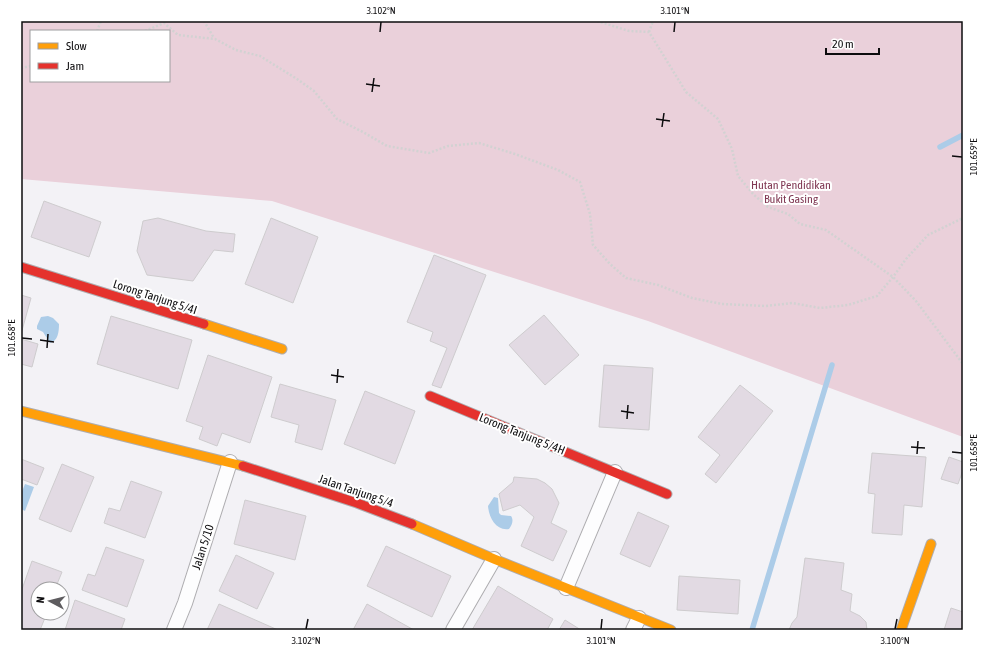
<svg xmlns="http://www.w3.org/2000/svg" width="984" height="651" viewBox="0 0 984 651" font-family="'Asap Condensed',sans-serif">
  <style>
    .green { fill: #ead0da; fill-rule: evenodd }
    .water { fill: #accce8 }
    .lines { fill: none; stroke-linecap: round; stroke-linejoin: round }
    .stream { stroke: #accce8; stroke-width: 5.5 }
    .building { fill: #e2dae3; stroke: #ceccce }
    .street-casing { stroke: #aeadb0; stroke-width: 16 }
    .slow-casing { stroke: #aeadb0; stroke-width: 11 }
    .jam-casing { stroke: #aeadb0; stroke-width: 11 }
    .path { stroke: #d2d2d2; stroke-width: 2.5; stroke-dasharray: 2 2; stroke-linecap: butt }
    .street { stroke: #fdfdfe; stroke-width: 14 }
    .slow { stroke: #ff9f0a; stroke-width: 9 }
    .jam { stroke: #e5322d; stroke-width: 9 }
    .ticks { fill: none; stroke: #0d0c0e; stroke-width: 1.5 }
    .labels { text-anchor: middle; stroke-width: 4; stroke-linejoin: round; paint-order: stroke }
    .park-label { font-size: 12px; fill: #813954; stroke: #fff }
    .street-label { font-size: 12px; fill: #0d0c0e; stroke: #fff }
    .neatline { fill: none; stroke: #0d0c0e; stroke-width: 1.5 }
    .ticks-label { font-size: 10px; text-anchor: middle; fill: #0d0c0e }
  </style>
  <rect width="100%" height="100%" fill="#f3f2f6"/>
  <path class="green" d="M21,21H963V437L648,321L272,201L21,179ZM31,31H169V81H31Z"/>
  <g class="water">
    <path d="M48,316L53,318L59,324C59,332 58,341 50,343L43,332L37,329V326L41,317Z"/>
    <path d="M25,484L34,487L25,511L21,509V494Z"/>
    <path d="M494,497L498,498L499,513L501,515L511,516C514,520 512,525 509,529C496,531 489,518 488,506Z"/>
  </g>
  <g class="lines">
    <g class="stream">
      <path d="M940,147L963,135"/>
      <path d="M752,630L832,365"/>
    </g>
  </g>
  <g class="building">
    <path d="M44,201L101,222L89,257L31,237Z"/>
    <path d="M158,218L206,231L235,234L233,252L214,250L193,281L147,275L137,251L143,221Z"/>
    <path d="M271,218L318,237L293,303L245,284Z"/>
    <path d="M434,255L486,275L441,388L432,385L447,348L430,341L433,332L407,322Z"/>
    <path d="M21,295L31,298L21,334Z"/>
    <path d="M544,315L579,355L545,385L509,345Z"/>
    <path d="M111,316L192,340L178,389L97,364Z"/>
    <path d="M21,339L38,344L32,367L21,364Z"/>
    <path d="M208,355L272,377L250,443L222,433L217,446L199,439L203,427L186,421Z"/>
    <path d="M604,365L653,368L649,430L599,427Z"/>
    <path d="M280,384L336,400L322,450L295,442L299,425L271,417Z"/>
    <path d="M740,385L773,411L716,483L705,474L720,455L698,437Z"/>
    <path d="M365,391L415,411L395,464L344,444Z"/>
    <path d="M872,453L926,457L922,507L904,505L902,535L872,533L875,494L868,493Z"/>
    <path d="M949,457L963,462V470L958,484L941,479Z"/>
    <path d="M21,459L44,468L37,485L21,479Z"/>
    <path d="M62,464L94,477L71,532L39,519Z"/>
    <path d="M514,477L537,479L545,483L552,489L559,503L551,523L567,531L553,561L521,546L534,517L520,505L503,511L499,494L513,482Z"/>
    <path d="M131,481L162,492L145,538L104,523L109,508L120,511Z"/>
    <path d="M245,500L306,516L295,560L234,544Z"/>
    <path d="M638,512L669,526L650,567L620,554Z"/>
    <path d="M386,546L451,576L432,617L367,586Z"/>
    <path d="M106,547L144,560L127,607L82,590L88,574L95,576Z"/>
    <path d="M236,555L274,573L257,609L219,591Z"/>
    <path d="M805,558L844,563L841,590L852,594L850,611L860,616L866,622L867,630H789L792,623L797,617Z"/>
    <path d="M32,561L62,572L55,589H38V613H47L40,630H21V592Z"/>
    <path d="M679,576L740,580L738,614L677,610Z"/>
    <path d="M498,586L553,619L547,630H472Z"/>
    <path d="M75,600L125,619L121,630H65Z"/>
    <path d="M219,604L278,630H207Z"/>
    <path d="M367,604L414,630H353Z"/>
    <path d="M951,608L963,612V630H944Z"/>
    <path d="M565,620L581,630H559Z"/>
  </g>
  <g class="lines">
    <defs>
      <g id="street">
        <path d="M566,588L615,472"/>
        <path d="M174,630L185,603L230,462"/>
        <path d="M453,630L494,559"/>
        <path d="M633,630L639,618"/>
      </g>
      <g id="slow">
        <path d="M204,324L282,349"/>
        <path d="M21,411L243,466"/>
        <path d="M412,524L494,559L671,630"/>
        <path d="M901,630L931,544"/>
      </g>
      <g id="jam">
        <path d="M21,267L204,324"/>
        <path d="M430,396L667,494"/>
        <path d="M243,466L357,503L412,524"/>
      </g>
    </defs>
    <use href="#street" class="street-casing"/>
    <use href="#slow" class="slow-casing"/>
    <use href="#jam" class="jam-casing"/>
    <g class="path">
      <path d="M204,21L214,38"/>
      <path d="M597,21L629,31L649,32L686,92L718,119L732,149L738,176L754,195L768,207L788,214L800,224L826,230L893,277L916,301L963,364"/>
      <path d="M97,31L101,21"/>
      <path d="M145,31L164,23L178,35L215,39L236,50L260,56L297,79L314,91L337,119L363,132L387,146L429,153L448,146L479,143L515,154L558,170L580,182L590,214L593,245L610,264L626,278L658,285L692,298L722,304L766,306L792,303L820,308L848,305L877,296L893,277L906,259L928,235L963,218"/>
      <path d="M649,32L653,21"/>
      <path d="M21,68L31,66"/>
    </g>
    <use href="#street" class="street"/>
    <use href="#slow" class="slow"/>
    <use href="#jam" class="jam"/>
  </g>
  <path class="ticks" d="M380,32L381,22M674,32L675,22M366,84L380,86M372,92L374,78M656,119L670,121M662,127L664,113M952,156L962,157M22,338L32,339M40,340L54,342M47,348L48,334M331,375L344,377M337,383L338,369M621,411L634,413M627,419L628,405M911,447L925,448M952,452L962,453M917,454L918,441M306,629L308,619M601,629L602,619M895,629L897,619"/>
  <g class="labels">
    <g class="park-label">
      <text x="791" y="189">Hutan Pendidikan<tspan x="791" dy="14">Bukit Gasing</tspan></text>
    </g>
    <g class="street-label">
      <text transform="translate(155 297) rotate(18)" y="4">Lorong Tanjung 5/4I</text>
      <text transform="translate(522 434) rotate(22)" y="4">Lorong Tanjung 5/4H</text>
      <text transform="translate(356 491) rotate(19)" y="4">Jalan Tanjung 5/4</text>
      <text transform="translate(203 547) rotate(-72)" y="4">Jalan 5/10</text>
    </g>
  </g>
  <rect width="984" height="651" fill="none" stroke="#ffffff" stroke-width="44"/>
  <rect x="30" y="30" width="140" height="52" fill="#ffffff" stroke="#9e9e9f"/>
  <rect x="38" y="43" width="20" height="6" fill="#ff9f0a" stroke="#9e9e9f"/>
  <text x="66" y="50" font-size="12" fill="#0d0c0e">Slow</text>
  <rect x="38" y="63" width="20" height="6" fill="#e5322d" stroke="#9e9e9f"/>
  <text x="66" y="70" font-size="12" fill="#0d0c0e">Jam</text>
  <g transform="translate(50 601) rotate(277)"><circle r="19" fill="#ffffff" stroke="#9e9e9f"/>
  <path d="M0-3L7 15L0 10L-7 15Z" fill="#5e5c5f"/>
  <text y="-6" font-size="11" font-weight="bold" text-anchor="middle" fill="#0d0c0e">N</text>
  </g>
  <path d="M826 48v6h53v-6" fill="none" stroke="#0d0c0e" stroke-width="2"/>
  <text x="832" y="48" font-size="12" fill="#0d0c0e" stroke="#ffffff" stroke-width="3" paint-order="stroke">20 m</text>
  <rect x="22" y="22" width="940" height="607" class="neatline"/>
  <g class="ticks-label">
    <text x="381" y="14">3.102°N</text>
    <text x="675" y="14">3.101°N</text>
    <text transform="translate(973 157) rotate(-90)" y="4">101.659°E</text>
    <text transform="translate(11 338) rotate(-90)" y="4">101.658°E</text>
    <text transform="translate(973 453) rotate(-90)" y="4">101.658°E</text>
    <text x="306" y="644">3.102°N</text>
    <text x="601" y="644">3.101°N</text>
    <text x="895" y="644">3.100°N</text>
  </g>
</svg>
